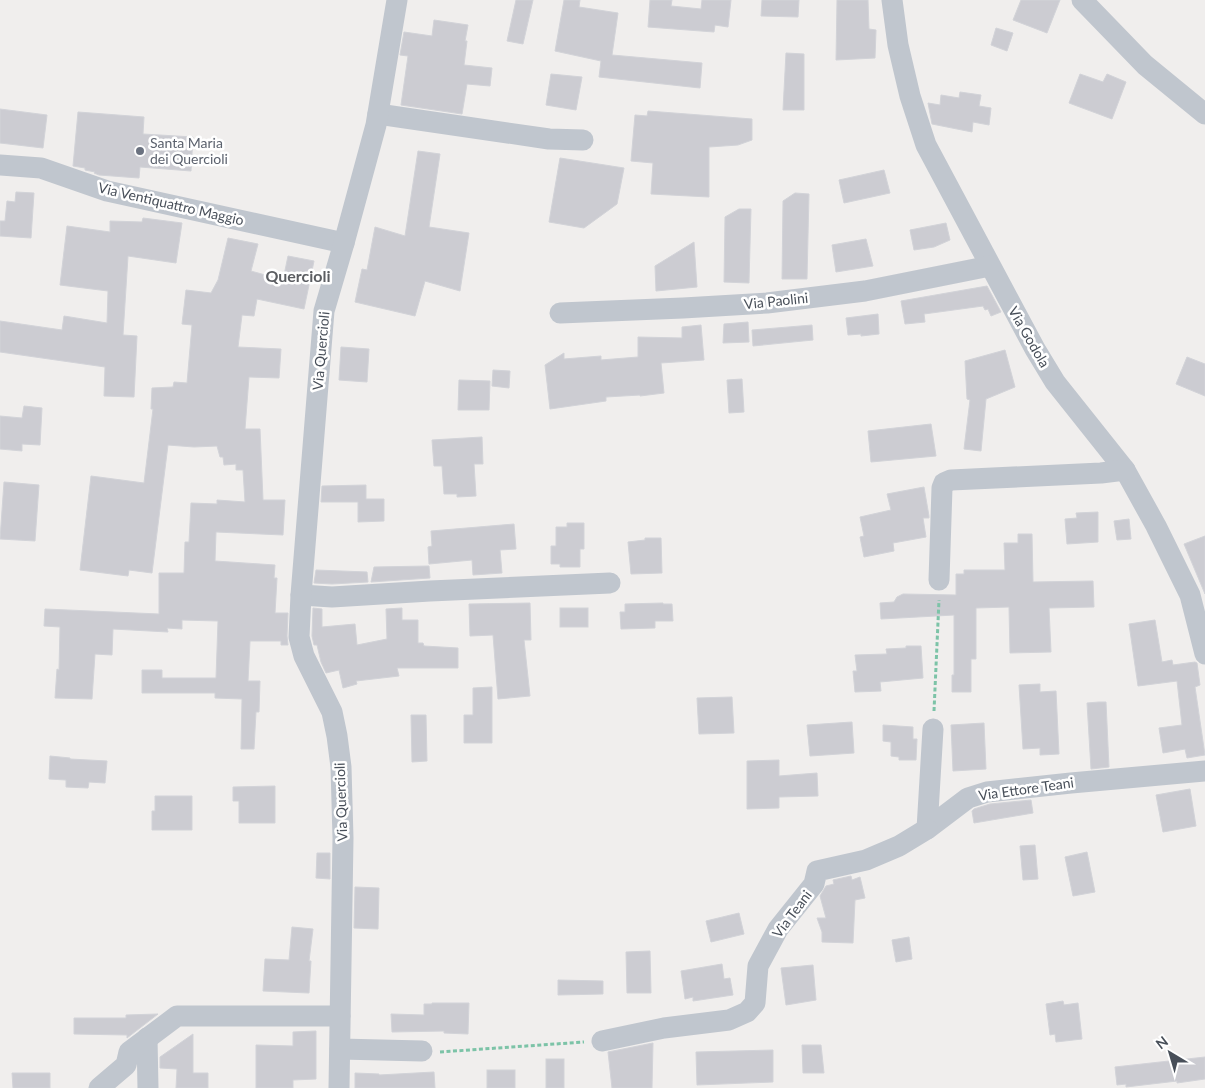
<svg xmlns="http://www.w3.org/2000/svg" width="1205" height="1088" viewBox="0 0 1205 1088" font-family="Lato,sans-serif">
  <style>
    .building { fill: #ccccd2; stroke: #d2d3d8 }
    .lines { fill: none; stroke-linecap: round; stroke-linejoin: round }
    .path { stroke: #7cc3a7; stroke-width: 3; stroke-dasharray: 4 2.5; stroke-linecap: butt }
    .minor { stroke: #c0c6ce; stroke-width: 21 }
    .worship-dot { fill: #6b7280; stroke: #fff; stroke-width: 2 }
    .labels { text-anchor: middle; stroke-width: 5; stroke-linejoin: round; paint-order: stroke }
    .worship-label { font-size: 14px; fill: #5b616d; stroke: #fff; text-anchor: start }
    .street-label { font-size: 14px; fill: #484f59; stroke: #fff }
    .quarter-label { font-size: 16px; font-weight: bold; fill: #5b5d61; stroke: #fff }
  </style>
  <rect width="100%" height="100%" fill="#f0eeed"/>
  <g class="building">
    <path d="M516,0H533L523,44L507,41Z"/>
    <path d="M564,0H580L579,7L618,13L612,55L702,63L700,88L599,77L601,61L555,51Z"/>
    <path d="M650,0H672L671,6L701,9L702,0H731L728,27L715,25L714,32L648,27Z"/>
    <path d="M762,0H799L798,17L761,16Z"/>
    <path d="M837,0H868L869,29L876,30L875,58L836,60Z"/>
    <path d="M1021,0H1060L1047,33L1013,20Z"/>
    <path d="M434,20L468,25L465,41H467L464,65L492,68L490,86L467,84L462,114L401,105L408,56L400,55L404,32L432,36Z"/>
    <path d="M996,28L1013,33L1007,51L991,45Z"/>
    <path d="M786,53L804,54V110H783Z"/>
    <path d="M551,74L582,77L576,110L546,105Z"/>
    <path d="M1080,74L1103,82L1107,74L1126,82L1112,119L1069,103Z"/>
    <path d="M960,92L981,95L979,106L991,108L989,125L973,122L972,132L932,124L928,103L940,105L941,95L959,98Z"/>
    <path d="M0,109L47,115L43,148L0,143Z"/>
    <path d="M648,111L752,119V140L738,145L709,147V197L651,194L653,163L631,161L635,115L647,116Z"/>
    <path d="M78,112L144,117L143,134L193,137L191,171L140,167L139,178L99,175L94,173L95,172L85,170V168L73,166Z"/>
    <path d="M418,151L440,154L429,227L469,233L460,291L425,281L415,316L355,302L362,269L367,270L375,227L405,236Z"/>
    <path d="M560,158L624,168L617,204L584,228L549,222Z"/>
    <path d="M884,170L890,193L844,203L839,180Z"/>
    <path d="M16,192L34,193L31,238L0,236V221H5L7,201L15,202Z"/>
    <path d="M795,193L809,194L807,279H782L783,201Z"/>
    <path d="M739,209H751L749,283L724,282L725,217Z"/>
    <path d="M143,218L182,223L176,263L128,256L123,335L137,336L134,397L104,396L105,367L0,352V321L62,330L64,316L107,323L108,291L60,285L67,226L110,232V221L142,222Z"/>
    <path d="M946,223L950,240L934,247L914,250L910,230Z"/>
    <path d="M228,238L258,244L251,271L283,280L288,256L314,261L304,309L257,299L254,316L242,315L238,347L281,349L279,378L249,377L245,429H260L263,500H285L283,535L216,532L215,561L275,565L274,578H277L275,613H288L287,636L288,645H281V641H250L248,681H260L259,712H256L254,749H241L242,699L215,698V693H142V670H162V678H216L218,621L182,620V629L167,628L168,632L113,629L112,655L95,654L92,699L55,698L57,669L59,670L60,627L44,626L45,609L159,614V573H184L185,542H189L191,503L217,504V500L245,502L243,470H236V464L224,465L223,457H220L217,446L194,447L168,445L152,573L129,570L128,576L80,570L91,476L144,483L153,409H151L152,388L173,387L174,382L187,383L192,325L182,324L186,290L211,293L218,280Z"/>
    <path d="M866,239L873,266L836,272L832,245Z"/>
    <path d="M694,242L697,287L656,291L655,266Z"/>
    <path d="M987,286L1001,312L991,316L988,309L985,310L983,306L924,314L925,322L905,324L901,301Z"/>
    <path d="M878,314L879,334L861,336V334L848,335L846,318Z"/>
    <path d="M748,322L749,342L723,343L724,324Z"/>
    <path d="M701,325L704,360L661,363L664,393L640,396V395L606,397V401L550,409L545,365L564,353V359L601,356V360L638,357V337L682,338V327Z"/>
    <path d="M812,325L813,340L753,346L752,330Z"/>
    <path d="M341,347L369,349L367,382L339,380Z"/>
    <path d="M1005,350L1015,387L986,399L981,451L964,449L970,400L967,399L965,361Z"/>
    <path d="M1187,357L1205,364V396L1176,384Z"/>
    <path d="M493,370L510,371L509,388L492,386Z"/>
    <path d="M742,379L744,412L729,413L727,380Z"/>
    <path d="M459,380L490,381L489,410H458Z"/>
    <path d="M24,406L42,408L40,445L22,444V451L0,449V416L22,418Z"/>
    <path d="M931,424L936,456L871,462L868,431Z"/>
    <path d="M482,437L483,464H474L476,496L457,497V494H444L442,466H434L432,440Z"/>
    <path d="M4,482L39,485L35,541L0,539Z"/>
    <path d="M366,485V499H384V521L358,522V502H321L322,486Z"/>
    <path d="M924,487L929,516V518H923L926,537L893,543L894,551L864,557L860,537L864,536L860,517L891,510L887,494Z"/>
    <path d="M1098,512V542L1067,544L1065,519L1077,518L1076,513Z"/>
    <path d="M1129,519L1131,539L1117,540L1114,521Z"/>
    <path d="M567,523H584V549H580V567H560V564H551V546H556V527H567Z"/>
    <path d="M514,524L516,549L500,550L502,573L473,575L472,560L429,564L428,547L432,546L431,531Z"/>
    <path d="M1018,534H1032L1033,582L1093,581L1094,607L1049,608L1051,652L1010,653L1009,607L976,608V659H971V692H952V675H954V615L881,619L880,603L894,602L897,597L903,594L956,595V574H964V570H1005L1004,543H1018Z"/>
    <path d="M1205,536V594L1184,544Z"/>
    <path d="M645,538H661L662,573L631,574L628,542L645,540Z"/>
    <path d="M429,566L430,578L371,582L374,567Z"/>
    <path d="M316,570L367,572L368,582L332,584L314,583Z"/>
    <path d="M530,603L531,640H524L530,696L498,699L493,635L470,636L469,604Z"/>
    <path d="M663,603V604H672L673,621H655V628L621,629L620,612H625V604Z"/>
    <path d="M313,608L322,609V627L355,624L357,645L387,639L386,609L402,608V620H418V643H423L424,646L458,648V668H397L399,676L356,681L357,684L343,688L339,670L326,673L321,662L317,645H314L312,636Z"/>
    <rect x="560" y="608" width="28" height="19"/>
    <path d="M1155,620L1162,662L1172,660L1173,665L1195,662L1197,663L1200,685L1195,687L1205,755L1187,758L1185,749L1163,753L1159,728L1182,725L1177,681L1138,686L1129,624Z"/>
    <path d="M906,646H921L923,678L880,682L881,691L855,692L853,671H857L855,655L887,654L886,649L906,648Z"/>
    <path d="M1040,684V692L1056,691L1059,754L1040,755V748L1023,749L1019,685Z"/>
    <path d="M492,687V743H464V715H473V688Z"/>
    <path d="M732,697L734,733L699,734L697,698Z"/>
    <path d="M1099,702H1106L1109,767L1091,769L1087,703Z"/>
    <path d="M411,715H426L427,761L412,762Z"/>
    <path d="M852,722L854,753L810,756L807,725Z"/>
    <path d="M984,723L986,769L953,771L951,725Z"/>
    <path d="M883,725L913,727V739H917L916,760H899V757L891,756V742L883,741Z"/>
    <path d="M50,756L70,758V759L107,761L105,783L89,782L88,788L66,787V780L49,779Z"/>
    <path d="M779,760V776L817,773L818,796L779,797V808L747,809V761Z"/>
    <path d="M275,786V823H239V801H233V787Z"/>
    <path d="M1190,789L1196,826L1163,832L1156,795Z"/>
    <path d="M155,796H192V830H152V811H155Z"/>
    <path d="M1031,800L1033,813L974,823L972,811L974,809L990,804Z"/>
    <path d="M1035,845L1038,879L1023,880L1020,846Z"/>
    <path d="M1087,852L1095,892L1073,896L1065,857Z"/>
    <path d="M317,853H330V879L316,878Z"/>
    <path d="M851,876L852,880L860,877L865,898L855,900L853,943L822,942V932L817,918H826L820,896L826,886L834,884L833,880Z"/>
    <path d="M355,887L379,888L378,929L354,928Z"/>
    <path d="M739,913L744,934L711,942L706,921Z"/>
    <path d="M292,927L313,929L309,961H311L309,993L263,991L265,959L289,960Z"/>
    <path d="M909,937L912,959L896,962L892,940Z"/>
    <path d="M650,951L651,993H627L626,952Z"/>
    <path d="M722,964L724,979L730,978L733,995L693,1001V997L685,999L681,971Z"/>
    <path d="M813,965L816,1000L786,1005L781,968Z"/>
    <path d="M558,980L603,981V994L558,995Z"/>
    <path d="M1063,1001L1064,1005L1078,1003L1082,1039L1056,1042L1055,1034L1050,1035L1046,1004Z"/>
    <path d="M432,1003H469L468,1034L444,1033V1031L392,1032L391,1014L424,1015V1004H432Z"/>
    <path d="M158,1014L127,1038V1035L74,1034V1018H126V1015Z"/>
    <path d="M316,1031V1079L293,1080V1088H256V1045L293,1046V1032Z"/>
    <path d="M193,1034V1073H208V1088H176L177,1069L160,1068V1057Z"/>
    <path d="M653,1043L652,1088H612L608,1052Z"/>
    <path d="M802,1045H821L824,1073H803Z"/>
    <path d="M773,1050V1082L697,1085L696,1052Z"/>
    <path d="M1205,1057V1079L1177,1083V1081L1126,1087V1084L1117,1085L1115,1067Z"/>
    <rect x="546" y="1059" width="18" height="29"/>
    <rect x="487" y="1070" width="28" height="18"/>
    <path d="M434,1072L435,1088H355V1073L379,1074V1075Z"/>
    <path d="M12,1073H50V1088H13Z"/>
  </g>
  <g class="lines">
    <g class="path">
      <path d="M934,711L939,600"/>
      <path d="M440,1052L584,1042"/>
    </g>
    <g class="minor">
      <path d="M892,0L898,45L910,96L926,145L1035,349L1055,382L1125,470L1156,526L1190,595L1205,654"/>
      <path d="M1082,0L1145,65L1205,114"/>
      <path d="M378,114L549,139L583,140"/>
      <path d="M0,165L41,168L107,191L344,243"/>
      <path d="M560,313L683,308L767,303L865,291L990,266"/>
      <path d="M939,580L942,488L944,483L951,480L1101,473L1125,470"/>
      <path d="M301,595L332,597L430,591L610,583"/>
      <path d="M933,729L927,829L968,798L987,792L1071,783L1205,771"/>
      <path d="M147,1038L148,1088"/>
      <path d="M602,1041L664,1028L729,1020L747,1012L755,1003L758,966L778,929L814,884L817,871L866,860L899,846L927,829"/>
      <path d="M340,1049L422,1051"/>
      <path d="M99,1088L126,1065L129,1052L177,1016H340"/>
      <path d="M339,1088L343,838L341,767L337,736L332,712L304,656L299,637L301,595L324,311L344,243L376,125L397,0"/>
    </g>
  </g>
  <circle class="worship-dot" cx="140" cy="151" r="5"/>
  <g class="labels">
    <g class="worship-label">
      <text x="150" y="148">Santa Maria<tspan x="150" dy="16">dei Quercioli</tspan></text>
    </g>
    <g class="street-label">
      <text transform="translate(171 204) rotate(13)" y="5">Via Ventiquattro Maggio</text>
      <text transform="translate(776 301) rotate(-6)" y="5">Via Paolini</text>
      <text transform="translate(1029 337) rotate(60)" y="5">Via Godola</text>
      <text transform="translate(321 351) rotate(-85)" y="5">Via Quercioli</text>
      <text transform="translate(1026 789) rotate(-8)" y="5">Via Ettore Teani</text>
      <text transform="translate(341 802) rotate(-92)" y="5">Via Quercioli</text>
      <text transform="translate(792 914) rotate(-53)" y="5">Via Teani</text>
    </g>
    <g class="quarter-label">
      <text x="298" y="282">Quercioli</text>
    </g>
  </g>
  <g transform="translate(1170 1053) rotate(322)" stroke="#ffffff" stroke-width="4" paint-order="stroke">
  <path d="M0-4L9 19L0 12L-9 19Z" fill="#484f59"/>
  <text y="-8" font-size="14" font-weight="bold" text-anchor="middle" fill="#484f59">N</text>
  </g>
</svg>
